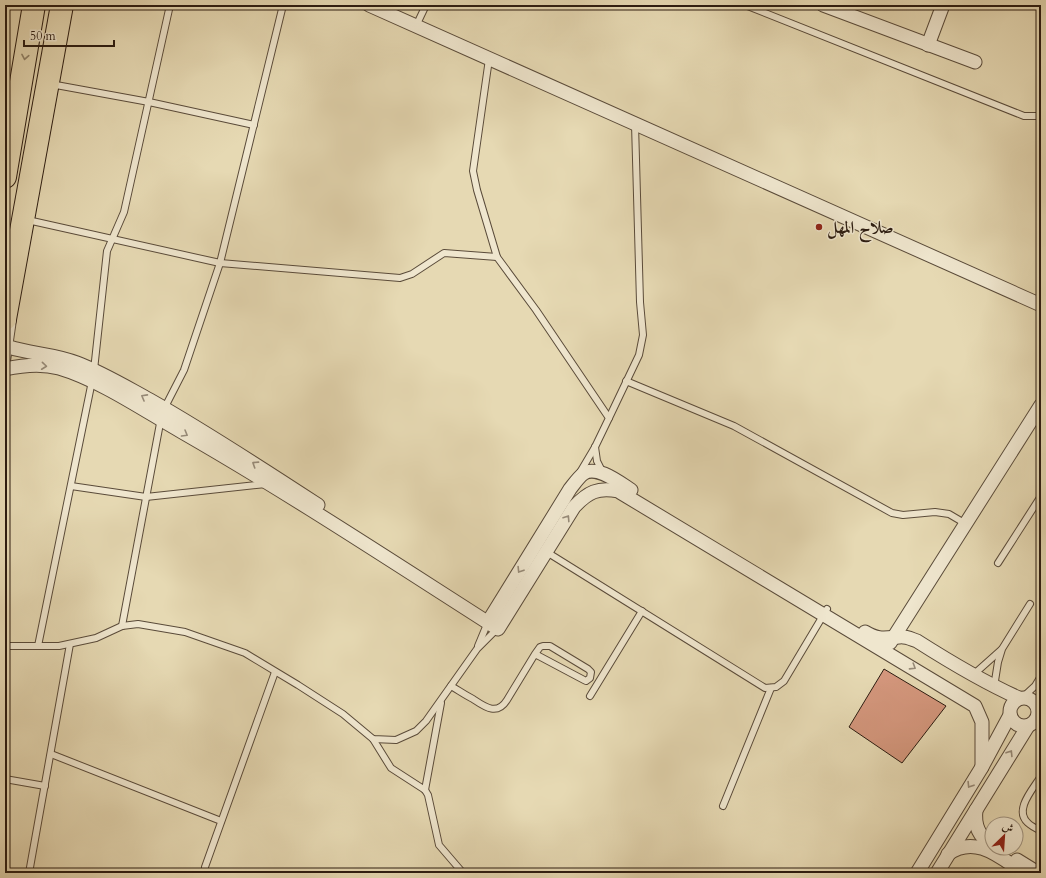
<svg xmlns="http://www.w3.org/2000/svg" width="1046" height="878" viewBox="0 0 1046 878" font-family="Cardo,Amiri,serif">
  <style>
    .building { fill: #d4977d; stroke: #2c1c11 }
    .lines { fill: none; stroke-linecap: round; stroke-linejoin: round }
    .lane-casing { stroke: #5a4b3a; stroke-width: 8 }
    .street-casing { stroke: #5a4b3a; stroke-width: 15 }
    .highway-casing { stroke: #2c1c11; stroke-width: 24 }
    .lane { stroke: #efe6ce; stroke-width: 6 }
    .street { stroke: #efe6ce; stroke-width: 13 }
    .highway { stroke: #e6d9b3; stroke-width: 22 }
    .oneway { stroke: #92846a }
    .oneway2 { stroke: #978b79 }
    .poi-dot { fill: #8f2418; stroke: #efe6ce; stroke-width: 1.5 }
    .labels { text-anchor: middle; stroke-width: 3; stroke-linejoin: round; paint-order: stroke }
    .poi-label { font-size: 17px; font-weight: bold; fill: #2c1c11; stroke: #efe6ce; text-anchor: start }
  </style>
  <rect width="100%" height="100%" fill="#e6d9b3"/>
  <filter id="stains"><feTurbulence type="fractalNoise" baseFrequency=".005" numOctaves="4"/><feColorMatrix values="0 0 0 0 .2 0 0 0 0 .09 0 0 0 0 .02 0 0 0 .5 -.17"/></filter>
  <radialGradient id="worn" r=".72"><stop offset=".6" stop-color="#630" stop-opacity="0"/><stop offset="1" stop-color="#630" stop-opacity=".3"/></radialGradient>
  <path class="building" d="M884,669L946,706L902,763L849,727Z"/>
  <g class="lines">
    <defs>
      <g id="lane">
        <path d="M745,5L1024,116H1041"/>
        <path d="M416,26L426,5"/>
        <path d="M489,59L473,171L477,190L497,257"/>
        <path d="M56,85L149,102L254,125"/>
        <path d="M32,221L220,263L400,278L412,274L444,253L497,257L536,310L609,418L595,447L579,474"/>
        <path d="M6,368L13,320"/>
        <path d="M94,370L107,251L124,212L170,5"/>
        <path d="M626,381L734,426L892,513L903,515L935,512L949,514L966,524"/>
        <path d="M164,409L184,370L220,263L283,5"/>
        <path d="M609,418L639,355L643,335L640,302L635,124"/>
        <path d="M595,447L597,461L602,471"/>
        <path d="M71,486L146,497L266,484"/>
        <path d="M545,551L765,688L776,687L784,681L827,609"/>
        <path d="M998,563L1041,496"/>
        <path d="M122,626L161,418"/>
        <path d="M5,646H59L96,638L122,626L138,624L185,632L245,653L298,685L343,714L373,739L396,740L416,731L426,721L477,649L497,629"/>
        <path d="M38,646L92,381"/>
        <path d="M478,646L488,622"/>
        <path d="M973,675L1001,650"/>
        <path d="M451,686C458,690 465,695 473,699C485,707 497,716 507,700L535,654L540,647L543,646H550L588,669L591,672L590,678L586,681L584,680L535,654"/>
        <path d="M994,687L998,662L1002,649L1030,604"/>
        <path d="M590,696L642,611"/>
        <path d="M1022,698L1035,686L1041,676"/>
        <path d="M1038,709L1041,706"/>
        <path d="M373,739L391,768L425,790L428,795L439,845L463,873"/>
        <path d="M51,754L221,821"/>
        <path d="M1041,776C1034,788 1013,810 1028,823C1031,826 1037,829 1041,831"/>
        <path d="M5,779L45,786"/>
        <path d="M425,790L441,703"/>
        <path d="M723,806L771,688"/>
        <path d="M205,867L275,672"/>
        <path d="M29,873L70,644"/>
      </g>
      <g id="street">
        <path d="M369,5L1041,305"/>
        <path d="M823,5L975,62"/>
        <path d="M928,45L943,5"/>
        <path d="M9,347C31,354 55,354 77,363C103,373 126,387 150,400C208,433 263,469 318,505"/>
        <path d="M5,369C23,365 41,363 59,368C100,380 145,411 182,432C290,494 393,562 498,629L574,507C588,492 598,487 618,491L975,706L982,722V767"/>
        <path d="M488,622L570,489C574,484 578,478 583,474C596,464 620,483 631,490"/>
        <path d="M865,632C878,640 884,638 899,637C905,636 911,639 917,641C950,662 983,682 1019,698"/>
        <path d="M890,643L1041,405"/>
        <circle cx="1024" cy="712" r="14"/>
        <path d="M976,810C974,825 979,837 992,845"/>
        <path d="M948,854C976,834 1001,858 1024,873"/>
        <path d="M1017,860L1038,873"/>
        <path d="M917,873L982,767L1010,715"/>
        <path d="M937,873L1028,726"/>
      </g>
      <g id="highway">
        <path d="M5,177L34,5"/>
        <path d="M5,319L62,5"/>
      </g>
    </defs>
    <use href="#lane" class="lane-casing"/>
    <use href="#street" class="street-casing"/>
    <use href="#highway" class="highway-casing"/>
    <use href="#lane" class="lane"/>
    <use href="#street" class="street"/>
    <use href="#highway" class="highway"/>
  </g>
  <defs><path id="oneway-chevron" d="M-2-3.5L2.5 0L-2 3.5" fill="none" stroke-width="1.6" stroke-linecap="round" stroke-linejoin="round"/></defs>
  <use class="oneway" href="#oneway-chevron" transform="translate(25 57) rotate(100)"/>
  <g class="oneway2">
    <use href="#oneway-chevron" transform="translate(44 366) rotate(6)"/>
    <use href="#oneway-chevron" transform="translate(144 397) rotate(-151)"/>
    <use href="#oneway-chevron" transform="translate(185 434) rotate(30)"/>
    <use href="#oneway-chevron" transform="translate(255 464) rotate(-147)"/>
    <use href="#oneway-chevron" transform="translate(567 518) rotate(-57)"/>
    <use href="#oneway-chevron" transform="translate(520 570) rotate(122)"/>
    <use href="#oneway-chevron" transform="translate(913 667) rotate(32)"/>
    <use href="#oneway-chevron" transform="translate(1010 753) rotate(-58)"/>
    <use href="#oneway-chevron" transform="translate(970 785) rotate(122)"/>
  </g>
  <circle class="poi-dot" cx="819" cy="227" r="4"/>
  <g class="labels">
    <g class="poi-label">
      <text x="827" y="233">صلاح المهل</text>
    </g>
  </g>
  <rect width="1046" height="878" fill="none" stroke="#e6d9b3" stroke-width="20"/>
  <rect x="6" y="6" width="1034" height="866" fill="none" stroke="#2c1c11" stroke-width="2"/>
  <rect x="10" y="10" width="1026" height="858" fill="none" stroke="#2c1c11"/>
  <g transform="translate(1004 836) rotate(25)"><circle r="19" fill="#efe6ce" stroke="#a19582"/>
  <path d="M0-3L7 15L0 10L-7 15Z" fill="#8f2418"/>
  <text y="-6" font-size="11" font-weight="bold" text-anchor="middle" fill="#2c1c11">ش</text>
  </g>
  <path d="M24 40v6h90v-6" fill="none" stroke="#2c1c11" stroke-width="2"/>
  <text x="30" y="40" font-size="12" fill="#2c1c11" stroke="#efe6ce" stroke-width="3" paint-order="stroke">50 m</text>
  <rect width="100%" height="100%" filter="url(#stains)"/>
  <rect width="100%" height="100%" fill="url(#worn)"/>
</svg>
